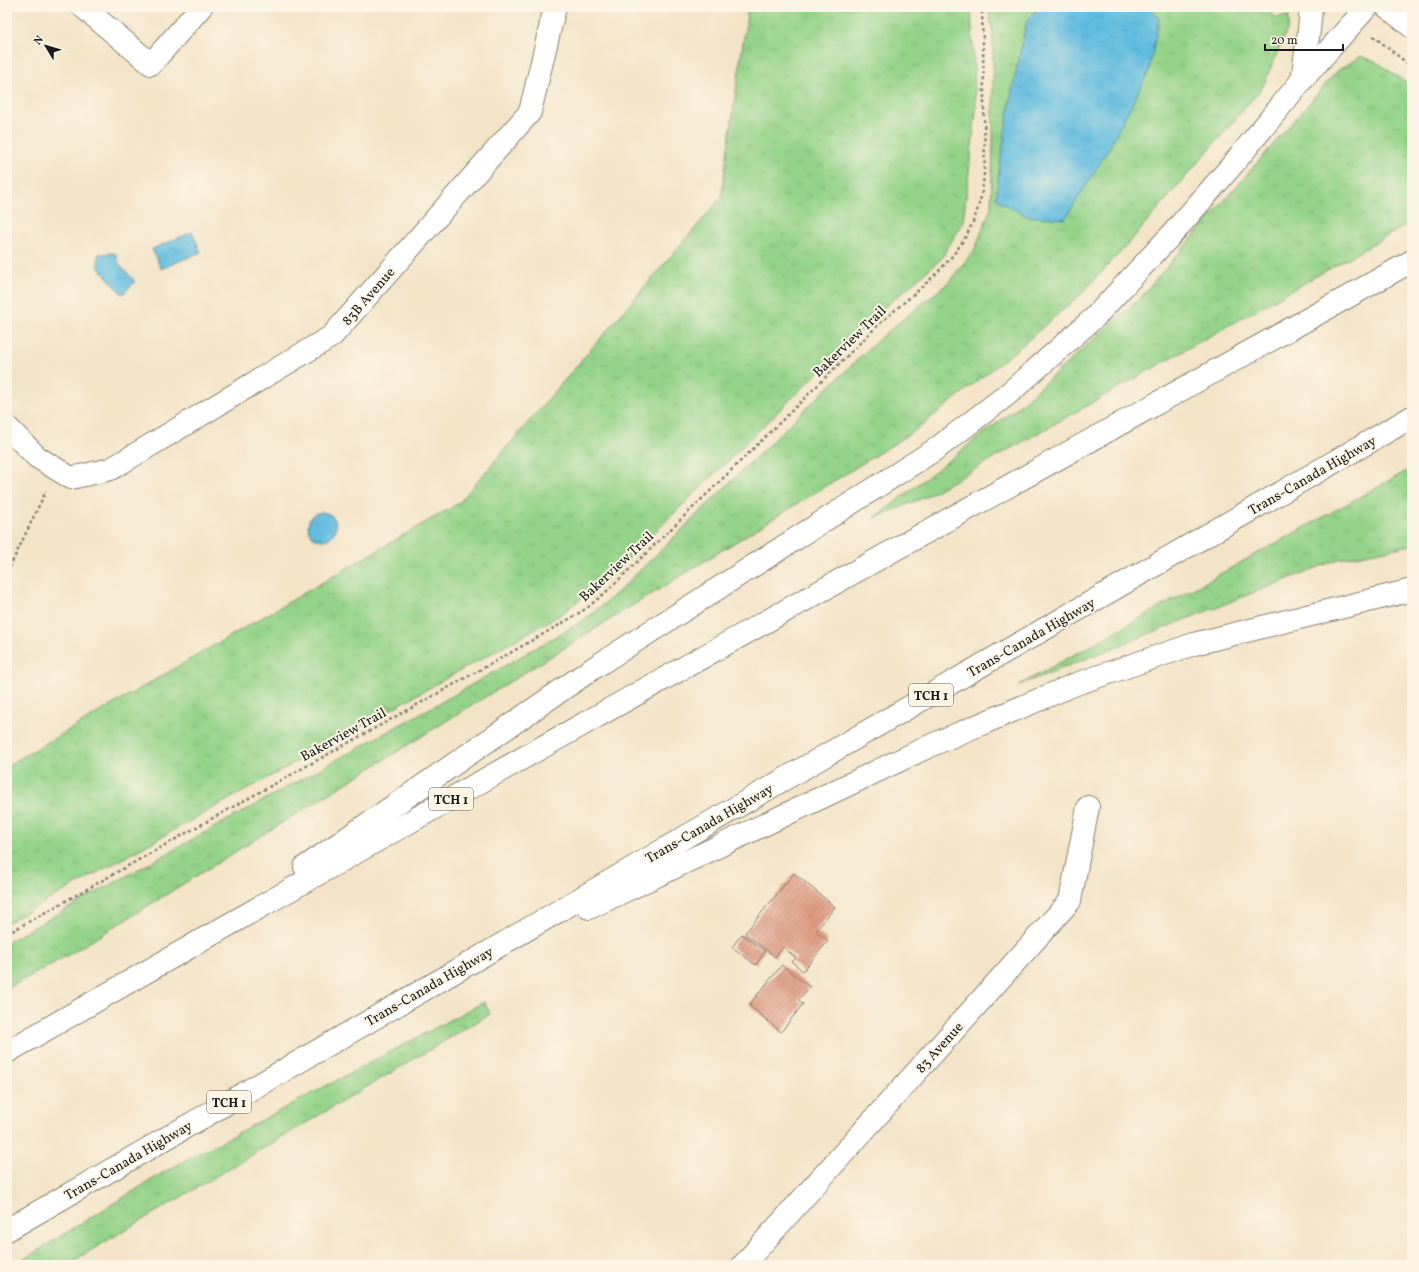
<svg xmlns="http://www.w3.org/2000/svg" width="1419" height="1272" viewBox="0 0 1419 1272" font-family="Vollkorn,serif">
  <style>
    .grass { fill: url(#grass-tufts); stroke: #587852 }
    .water { fill: url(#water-ripples); stroke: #3e6c7e }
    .building { fill: url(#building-hatch) }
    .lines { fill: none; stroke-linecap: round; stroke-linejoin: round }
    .minor-casing { stroke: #888072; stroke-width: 24 }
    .secondary-casing { stroke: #888072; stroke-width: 24 }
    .motorway-casing { stroke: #888072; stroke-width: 24 }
    .path { stroke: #888072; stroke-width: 2.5; stroke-dasharray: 3 3; stroke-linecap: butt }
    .minor { stroke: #fff; stroke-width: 22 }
    .secondary { stroke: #fff; stroke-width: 22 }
    .motorway { stroke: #fff; stroke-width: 22 }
    .labels { text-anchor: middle; stroke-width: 4; stroke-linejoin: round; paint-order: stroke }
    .shield { fill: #fcf5e5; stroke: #5f5d58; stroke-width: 1 }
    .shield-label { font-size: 13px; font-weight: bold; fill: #1c1c1c }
    .street-label { font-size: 14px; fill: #1c1c1c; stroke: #fcf5e5 }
  </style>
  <defs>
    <pattern id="grass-tufts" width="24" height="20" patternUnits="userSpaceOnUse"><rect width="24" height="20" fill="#94d389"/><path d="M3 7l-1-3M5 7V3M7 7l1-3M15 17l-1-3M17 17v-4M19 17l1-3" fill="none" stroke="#7fb576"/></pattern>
    <pattern id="water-ripples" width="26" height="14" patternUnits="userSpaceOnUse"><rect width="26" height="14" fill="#61bcdf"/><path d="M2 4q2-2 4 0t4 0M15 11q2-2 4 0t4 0" fill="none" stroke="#54a1bf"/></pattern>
    <pattern id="building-hatch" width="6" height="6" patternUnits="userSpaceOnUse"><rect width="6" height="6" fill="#de9880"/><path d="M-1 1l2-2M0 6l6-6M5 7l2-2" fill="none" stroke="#b37b68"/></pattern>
  </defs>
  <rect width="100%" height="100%" fill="#fcf5e5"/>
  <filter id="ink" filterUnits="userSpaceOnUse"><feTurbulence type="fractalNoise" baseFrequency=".025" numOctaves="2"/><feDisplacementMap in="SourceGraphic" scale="8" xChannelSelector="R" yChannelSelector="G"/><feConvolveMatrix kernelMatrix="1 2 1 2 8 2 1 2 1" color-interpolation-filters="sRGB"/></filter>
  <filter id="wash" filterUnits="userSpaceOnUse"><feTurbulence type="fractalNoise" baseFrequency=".012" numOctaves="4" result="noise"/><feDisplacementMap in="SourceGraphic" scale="16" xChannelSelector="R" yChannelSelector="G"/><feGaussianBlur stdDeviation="0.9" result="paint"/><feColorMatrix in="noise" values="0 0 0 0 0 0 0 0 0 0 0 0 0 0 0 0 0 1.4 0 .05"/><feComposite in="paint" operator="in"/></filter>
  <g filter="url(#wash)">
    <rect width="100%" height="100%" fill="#f3e4c7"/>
    <g class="grass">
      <path d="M748,7H971L976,111L963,222L941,259L886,306L610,576L560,615L7,923V766L459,503L721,198Z"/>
      <path d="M988,7H1271L1272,17L1289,16L1288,28L1262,88L1128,244L1080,295L1014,352L913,432L75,951L7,989V942L454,695L584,620L617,593L792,422L879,339L948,283L975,249L991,208L993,146V34Z"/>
      <path d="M1361,56L1380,64L1412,87V222L925,497L873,519L1018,407L1139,299L1337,71Z"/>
      <path d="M1412,468V545L1339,559L1019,685Z"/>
      <path d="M484,1002L490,1014L66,1265H14L166,1171Z"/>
    </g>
    <g class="water">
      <path d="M1039,7H1148L1159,19L1149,71L1107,152L1065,219L1026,216L996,199L1000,162L1012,91L1027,20Z"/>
      <path d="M192,232L201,252L161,269L152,249Z"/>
      <path d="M113,253L116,254C117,265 127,272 134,280V283L123,294L121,293L98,267V255L99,254Z"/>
      <circle cx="322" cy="526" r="14"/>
    </g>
    <g id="blocks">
      <g class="building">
        <path d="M794,873L835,907L816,931L828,941L803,971L792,962L796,958L783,947L775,957L745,933Z"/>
        <path d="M742,934L765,951L756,965L732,947Z"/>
        <path d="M782,965L810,987L798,1000L803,1004L781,1032L749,1005Z"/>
      </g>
    </g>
  </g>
  <g filter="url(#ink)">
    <use href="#blocks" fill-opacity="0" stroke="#888072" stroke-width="1"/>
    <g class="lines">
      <defs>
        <g id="minor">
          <path d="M83,7L151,64L201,7"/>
          <path d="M7,427L37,457L71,478L111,469L332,336L530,112L555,7"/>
          <path d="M743,1265L1070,901L1088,807"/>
        </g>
        <path id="secondary" d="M1387,7L1412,27"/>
        <g id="motorway">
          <path d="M1302,80L1309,30L1311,7"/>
          <path d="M305,867L592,669L936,449L1008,394L1095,317L1173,233L1234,163L1302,80L1367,7"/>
          <path d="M589,908L934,744L1076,684L1194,644L1412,590"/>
          <path d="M7,1052C473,783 943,523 1412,261"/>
          <path d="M7,1230L451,974L788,777L1412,417"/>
        </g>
      </defs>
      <use href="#minor" class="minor-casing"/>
      <use href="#secondary" class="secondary-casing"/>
      <use href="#motorway" class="motorway-casing"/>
      <g class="path">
        <path d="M1276,7H1284"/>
        <path d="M1373,36L1412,67"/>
        <path d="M7,573L46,491"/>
        <path d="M7,934L213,818L496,661L566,621L587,608L606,592C695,506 784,419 872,331C910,294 958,266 976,214C988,181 984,145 984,111C984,78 983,45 982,11L980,7"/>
      </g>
      <use href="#minor" class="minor"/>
      <use href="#secondary" class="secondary"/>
      <use href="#motorway" class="motorway"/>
    </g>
  </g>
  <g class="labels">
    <g class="shield">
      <rect x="909" y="684" width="44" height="22" rx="3"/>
      <rect x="429" y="788" width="44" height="22" rx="3"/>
      <rect x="207" y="1091" width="44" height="22" rx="3"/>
    </g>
    <g class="shield-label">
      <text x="931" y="700">TCH 1</text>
      <text x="451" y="804">TCH 1</text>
      <text x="229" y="1107">TCH 1</text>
    </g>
    <g class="street-label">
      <text transform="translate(368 296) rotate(-49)" y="5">83B Avenue</text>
      <text transform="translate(849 341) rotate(-44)" y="5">Bakerview Trail</text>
      <text transform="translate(1312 475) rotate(-30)" y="5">Trans-Canada Highway</text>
      <text transform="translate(616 566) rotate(-43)" y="5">Bakerview Trail</text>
      <text transform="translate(1031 637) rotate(-30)" y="5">Trans-Canada Highway</text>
      <text transform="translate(343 734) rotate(-29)" y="5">Bakerview Trail</text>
      <text transform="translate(709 823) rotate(-30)" y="5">Trans-Canada Highway</text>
      <text transform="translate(429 986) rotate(-30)" y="5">Trans-Canada Highway</text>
      <text transform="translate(939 1047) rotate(-48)" y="5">83 Avenue</text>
      <text transform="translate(128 1160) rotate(-30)" y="5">Trans-Canada Highway</text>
    </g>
  </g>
  <rect width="1419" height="1272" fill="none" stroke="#fcf5e5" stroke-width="24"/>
  <g transform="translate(46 46) rotate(308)" stroke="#fcf5e5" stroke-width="3" paint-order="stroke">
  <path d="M0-3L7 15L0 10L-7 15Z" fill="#1c1c1c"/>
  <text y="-6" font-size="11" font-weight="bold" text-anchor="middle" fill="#1c1c1c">N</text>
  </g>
  <path d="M1265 44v6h78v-6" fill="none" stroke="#1c1c1c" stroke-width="2"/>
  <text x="1271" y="44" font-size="12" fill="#1c1c1c" stroke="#fcf5e5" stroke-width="3" paint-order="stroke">20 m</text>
</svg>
